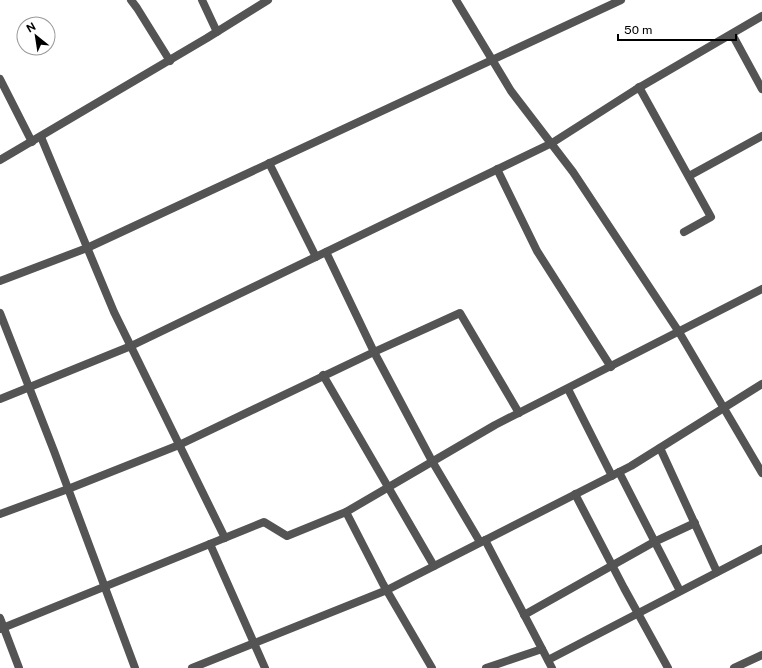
<svg xmlns="http://www.w3.org/2000/svg" width="762" height="668" viewBox="0 0 762 668" font-family="'Public Sans',sans-serif">
  <style>
    .lines { fill: none; stroke-linecap: round; stroke-linejoin: round }
    .minor { stroke: #545454; stroke-width: 8 }
  </style>
  <rect width="100%" height="100%" fill="#fff"/>
  <g class="lines">
    <g class="minor">
      <path d="M131,0L137,8L170,61"/>
      <path d="M202,0L217,32"/>
      <path d="M456,0L511,91L573,172L679,332L762,473"/>
      <path d="M732,34L762,89"/>
      <path d="M0,79L32,142"/>
      <path d="M639,87L711,217L684,232"/>
      <path d="M41,137L114,312L225,538"/>
      <path d="M0,160L207,38L268,0"/>
      <path d="M269,163L316,257"/>
      <path d="M497,169L537,251L611,367"/>
      <path d="M689,176L762,136"/>
      <path d="M326,252L374,352L432,461L480,542"/>
      <path d="M0,281L87,248L621,0"/>
      <path d="M0,313L54,451L135,668"/>
      <path d="M323,375L434,566"/>
      <path d="M568,389L612,476"/>
      <path d="M0,399L131,346L552,143L635,90L762,16"/>
      <path d="M660,448L717,572"/>
      <path d="M619,472L680,591"/>
      <path d="M575,494L624,588L668,668"/>
      <path d="M346,512L383,584L432,668"/>
      <path d="M0,514L68,489L179,445L374,352L460,313L519,413"/>
      <path d="M485,540L552,668"/>
      <path d="M210,544L265,668"/>
      <path d="M524,615L654,542L695,523"/>
      <path d="M0,618L19,668"/>
      <path d="M0,629L264,522L287,536L346,512L495,425L762,289"/>
      <path d="M548,660L762,549"/>
      <path d="M192,668L387,590L631,466L762,384"/>
      <path d="M486,668L542,649"/>
      <path d="M734,668L762,655"/>
    </g>
  </g>
  <g transform="translate(36 36) rotate(330)"><circle r="19" fill="#ffffff" stroke="#999999"/>
  <path d="M0-3L7 15L0 10L-7 15Z" fill="#000000"/>
  <text y="-6" font-size="11" font-weight="bold" text-anchor="middle" fill="#000000">N</text>
  </g>
  <path d="M618 34v6h118v-6" fill="none" stroke="#000000" stroke-width="2"/>
  <text x="624" y="34" font-size="12" fill="#000000" stroke="#ffffff" stroke-width="3" paint-order="stroke">50 m</text>
</svg>
